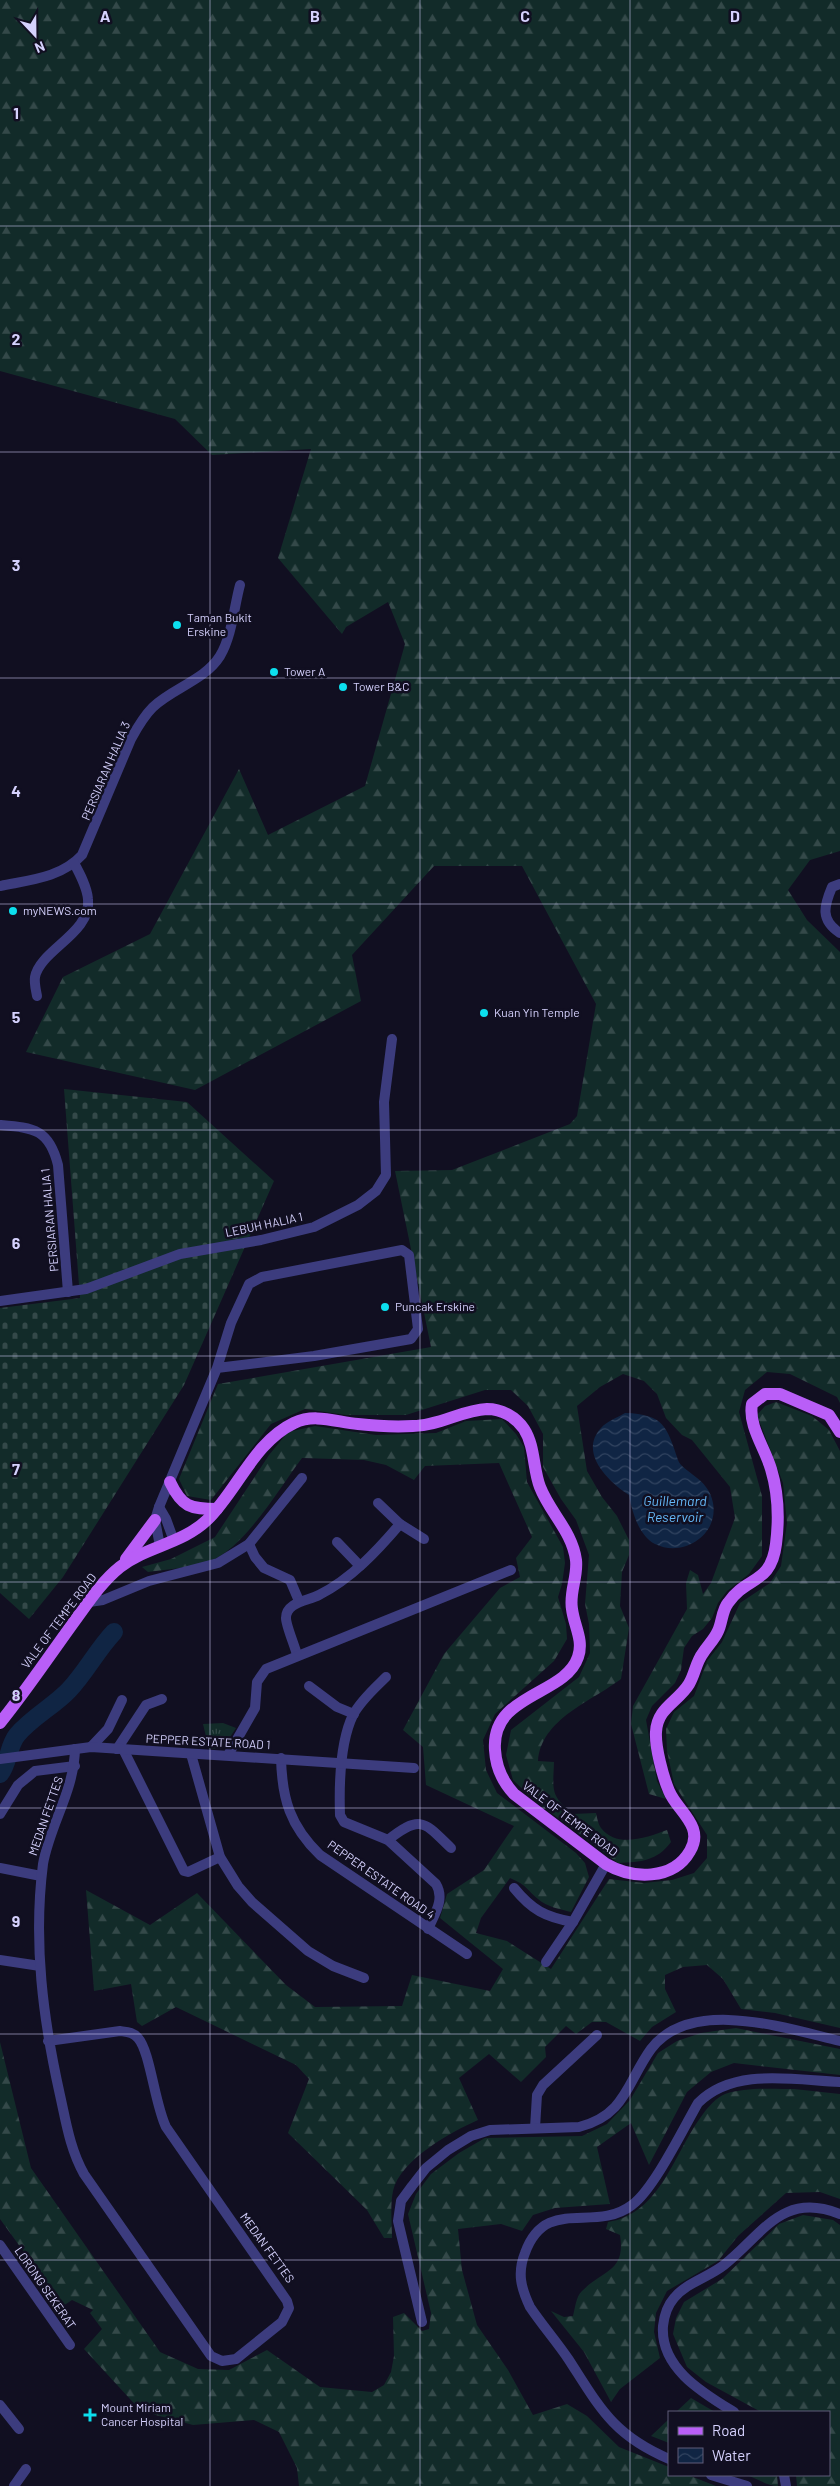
<svg xmlns="http://www.w3.org/2000/svg" width="840" height="2486" viewBox="0 0 840 2486" font-family="Barlow,sans-serif">
  <style>
    .grass { fill: url(#grass-tufts) }
    .forest { fill: url(#forest-firs) }
    .cemetery { fill: url(#cemetery-stones) }
    .water { fill: url(#water-waves) }
    .lines { fill: none; stroke-linecap: round; stroke-linejoin: round }
    .river { stroke: #102544; stroke-width: 18 }
    .minor { stroke: #3c3c7e; stroke-width: 10 }
    .major { stroke: #b95ef7; stroke-width: 12 }
    .grid { fill: none; stroke: #d5d1fd; stroke-width: 1; stroke-opacity: 0.55 }
    .poi-dot { fill: #0cdfee; stroke: #110f21; stroke-width: 2 }
    .labels { text-anchor: middle; stroke-width: 5; stroke-linejoin: round; paint-order: stroke }
    .poi-label { font-size: 12px; fill: #d5d1fd; stroke: #110f21; text-anchor: start }
    .street-label { font-size: 12px; fill: #d5d1fd; stroke: #110f21 }
    .water-label { font-size: 14px; font-style: italic; fill: #65b8f7; stroke: #110f21 }
    .grid-label { font-size: 16px; text-anchor: middle; font-weight: bold; fill: #d5d1fd; stroke: #110f21; stroke-width: 5; stroke-linejoin: round; paint-order: stroke }
  </style>
  <defs>
    <pattern id="grass-tufts" width="24" height="20" patternUnits="userSpaceOnUse" patternTransform="scale(1.25)"><rect width="24" height="20" fill="#122b29"/><path d="M3 7l-1-3M5 7V3M7 7l1-3M15 17l-1-3M17 17v-4M19 17l1-3" fill="none" stroke="#344949"/></pattern>
    <pattern id="forest-firs" width="22" height="20" patternUnits="userSpaceOnUse" patternTransform="scale(1.25)"><rect width="22" height="20" fill="#122b29"/><path d="M5 1l3.5 6h-7zM16 11l3.5 6h-7z" fill="#344949"/></pattern>
    <pattern id="cemetery-stones" width="16" height="16" patternUnits="userSpaceOnUse" patternTransform="scale(1.25)"><rect width="16" height="16" fill="#122b29"/><path d="M2 7V4a2 2 0 0 1 4 0v3zM10 15v-3a2 2 0 0 1 4 0v3z" fill="#344949"/></pattern>
    <pattern id="water-waves" width="16" height="10" patternUnits="userSpaceOnUse" patternTransform="scale(1.25)"><rect width="16" height="10" fill="#102544"/><path d="M0 5q4-4 8 0t8 0" fill="none" stroke="#324460"/></pattern>
  </defs>
  <rect width="100%" height="100%" fill="#110f21"/>
  <path class="grass" d="M223,1723L236,1728L223,1748L209,1749L203,1724Z"/>
  <g class="forest">
    <path d="M0,0H840V851L810,860L788,890L807,920L840,952V1403L837,1397L790,1374L767,1372L745,1390L739,1412L762,1496V1556L749,1574L727,1591L718,1603L712,1618L703,1629L692,1636L684,1648L681,1670L675,1683L652,1706L646,1720L657,1781L666,1799L649,1794L631,1724L633,1706L687,1609L686,1583L690,1570L698,1575L703,1594L711,1583L735,1518L730,1487L692,1440L682,1435L666,1418L657,1394L644,1381L623,1374L600,1387L577,1406L587,1471L602,1497L617,1516L629,1540V1555L622,1572L620,1606L629,1628L621,1679C592,1701 541,1719 538,1761L554,1762C553,1791 550,1795 573,1814L596,1813C597,1817 598,1824 601,1828C617,1849 648,1837 667,1830L671,1842C657,1861 641,1862 618,1863L534,1800L513,1780L506,1755L511,1730L579,1677L590,1653L589,1624L585,1604L589,1555L576,1520L561,1499L543,1467V1434L528,1406L511,1390H485L406,1415H346L305,1409L271,1424L211,1500L187,1496L179,1479L218,1384L431,1347L395,1171L452,1170L570,1124L577,1116L596,1004L522,866H434L352,955L361,1001L195,1090L26,1052L63,977L150,934L239,769L268,835L365,786L405,644L388,602L346,627L342,634L278,558L311,449L212,455L175,419L0,371Z"/>
    <path d="M776,1402L812,1416L829,1430L840,1451V2028L775,2013L741,2009L723,1979L707,1965L683,1967L665,1975V1989L676,2012L652,2027L640,2041L606,2022H592L576,2034L566,2026L545,2047L546,2057L521,2082L489,2054L459,2078L478,2120C451,2132 400,2160 393,2191C390,2206 392,2223 392,2238H384L367,2210L288,2133L309,2079L296,2065L176,2007L142,2026L137,2022L131,1984L94,1991L86,1890L150,1925L197,1893L286,1985L315,2007L402,2006L412,1975L490,1991L503,1969L440,1918L447,1894L484,1870L514,1826L426,1785L423,1747L403,1730L444,1654L500,1588L520,1577L516,1558L532,1537L499,1463L425,1466L414,1480L386,1465L364,1460L302,1458C280,1487 246,1546 212,1560C192,1568 169,1569 148,1572L142,1567L171,1559L215,1537L269,1455L288,1432L315,1426L376,1435L436,1433L466,1421L502,1419L516,1434L524,1447L527,1482L563,1547L565,1563L562,1584L558,1597L566,1624L567,1639L554,1661L495,1714L483,1740L486,1770L497,1793L576,1853L585,1863L589,1877L571,1912C560,1909 547,1907 538,1899C525,1888 528,1886 510,1878L481,1918L476,1933L507,1941L551,1969L609,1879L644,1883L672,1880L694,1873L707,1858V1835L674,1784L667,1751L666,1729L674,1712L694,1696L707,1661L722,1642L740,1603L770,1583L781,1566L787,1523L783,1483L757,1415L765,1406Z"/>
    <path d="M736,2028L840,2049V2075L734,2063L711,2072L687,2092L649,2165L631,2123L597,2147L610,2204L555,2208L533,2215L522,2231L501,2224L458,2229L462,2270L477,2325L508,2370L533,2415L567,2404L587,2416L619,2447L669,2467V2475H688L716,2486H299L297,2468L279,2432L254,2420L193,2425L141,2411L84,2349L102,2329L90,2313L93,2310L72,2300L63,2306L0,2219V2042L31,2168L160,2352L198,2369L229,2370L267,2350L320,2387L372,2392L384,2385L391,2372L394,2356L393,2317L404,2313L422,2331L429,2329L431,2313L408,2214L416,2194L431,2174L459,2153L485,2138L582,2136L607,2124L630,2100L658,2053L677,2041L701,2033Z"/>
    <path d="M794,2089L840,2094V2199L820,2192L786,2193L738,2236L718,2261L667,2291L656,2313L654,2332L660,2358L620,2389L611,2402L584,2352L551,2311L564,2317L573,2316C575,2309 576,2296 582,2291C603,2270 626,2272 620,2235L606,2229L608,2222C661,2214 674,2152 703,2114C708,2107 717,2097 725,2094C746,2087 772,2089 794,2089Z"/>
    <path d="M803,2215L833,2220L840,2225V2486H797L796,2475H829V2412H761L706,2382L687,2367L673,2334L676,2318L684,2302L722,2279L779,2224Z"/>
    <path d="M691,2398L715,2412H676Z"/>
    <path d="M669,2419V2443L651,2436Z"/>
    <path d="M746,2475H777L778,2486C767,2486 757,2478 746,2475Z"/>
  </g>
  <path class="cemetery" d="M64,1089L187,1102L274,1181L184,1385L63,1577L29,1619L0,1593V1308L80,1298Z"/>
  <path class="water" d="M625,1413C664,1414 667,1427 678,1460C682,1472 709,1478 713,1503C719,1535 683,1558 655,1544C639,1536 632,1512 629,1495C609,1482 578,1453 601,1428C607,1421 617,1418 625,1413Z"/>
  <g class="lines">
    <path class="river" d="M0,1774C9,1763 8,1746 17,1735C32,1717 54,1706 69,1690C86,1672 97,1650 114,1632"/>
    <g class="minor">
      <path d="M840,884L832,887C824,906 820,920 840,933"/>
      <path d="M0,886C29,880 61,878 82,855L131,739C137,728 143,717 153,707C173,688 205,680 220,656C232,636 234,607 240,585"/>
      <path d="M37,996C36,990 34,983 35,977C40,950 92,933 88,899C87,887 80,874 74,863"/>
      <path d="M0,1125C34,1128 49,1129 58,1165L68,1292"/>
      <path d="M0,1301L86,1289L180,1254L261,1240L314,1227L358,1205L376,1191L386,1175L384,1102L392,1039"/>
      <path d="M378,1503L400,1524L424,1539"/>
      <path d="M159,1507L166,1519L174,1541"/>
      <path d="M337,1542L360,1566"/>
      <path d="M249,1544L255,1557L264,1568L290,1580L299,1601"/>
      <path d="M160,1546L155,1520L159,1507L217,1368L231,1323L249,1284L262,1277L402,1250L409,1255L418,1329L411,1339L314,1356L217,1368"/>
      <path d="M89,1602L103,1600L149,1581L218,1563L249,1544L302,1478"/>
      <path d="M297,1655C295,1646 286,1626 286,1618C286,1602 308,1601 319,1595C351,1579 377,1551 400,1524"/>
      <path d="M386,1677C375,1688 361,1700 353,1715C340,1742 339,1784 340,1815L344,1822L388,1840L436,1884C445,1899 435,1913 428,1929"/>
      <path d="M309,1686L337,1707L354,1714"/>
      <path d="M91,1747L108,1729L122,1700"/>
      <path d="M117,1749L146,1705L162,1699"/>
      <path d="M123,1749L184,1871L188,1872L220,1857"/>
      <path d="M191,1754L220,1857L238,1886L252,1902L308,1951L333,1966L364,1978"/>
      <path d="M228,1755L255,1708L257,1682L266,1669L511,1570"/>
      <path d="M281,1758C282,1799 290,1826 320,1855L467,1954"/>
      <path d="M0,1759L91,1747L414,1768"/>
      <path d="M0,1814L18,1785L35,1771L75,1766"/>
      <path d="M388,1840C421,1814 424,1822 451,1848"/>
      <path d="M0,1868L41,1876"/>
      <path d="M514,1888C532,1910 545,1917 573,1922"/>
      <path d="M0,1960L40,1966"/>
      <path d="M546,1962L573,1922L606,1864"/>
      <path d="M48,2041L120,2031C127,2032 133,2032 138,2038C150,2051 155,2105 166,2127L287,2301L289,2308L282,2322L236,2359L222,2361L211,2356L84,2174C70,2149 66,2122 60,2095C43,2019 33,1942 43,1864C50,1824 74,1792 75,1749"/>
      <path d="M535,2128L537,2095L543,2085L597,2035"/>
      <path d="M0,2245L70,2345"/>
      <path d="M422,2322L398,2221L401,2201L412,2186L426,2168L448,2150L471,2136L490,2130L579,2127C626,2115 627,2082 651,2049C691,1996 788,2029 840,2041"/>
      <path d="M0,2405L19,2429"/>
      <path d="M734,2412C703,2393 660,2368 663,2326C664,2317 667,2306 674,2298C686,2283 709,2277 724,2265C763,2234 782,2191 840,2214"/>
      <path d="M669,2459C613,2435 600,2408 569,2360C557,2342 542,2325 530,2307C521,2288 517,2273 525,2253C546,2195 594,2234 632,2205C654,2189 683,2129 698,2103C734,2067 793,2080 840,2082"/>
      <path d="M711,2475L747,2486"/>
      <path d="M784,2475L786,2486"/>
      <path d="M14,2486L26,2469"/>
    </g>
    <g class="major">
      <path d="M170,1482C182,1507 190,1509 217,1509"/>
      <path d="M126,1559L155,1520"/>
      <path d="M0,1723C25,1692 48,1658 71,1626C86,1606 100,1583 120,1567C147,1546 182,1544 207,1520C237,1491 254,1442 294,1423C315,1413 336,1422 358,1424C376,1426 395,1427 413,1426C439,1426 462,1410 487,1409C502,1409 516,1417 524,1429C535,1446 533,1469 540,1487C550,1513 572,1531 576,1560C578,1577 569,1592 572,1609C574,1626 584,1640 578,1657C565,1696 491,1693 495,1750C496,1768 502,1781 514,1794L606,1864C632,1879 673,1881 690,1851C705,1826 677,1811 669,1791C663,1777 655,1747 656,1732C657,1708 678,1702 689,1684C695,1674 696,1662 703,1653C708,1645 714,1640 718,1631C722,1623 722,1610 728,1603C746,1576 771,1585 776,1544C779,1520 778,1492 771,1469C765,1448 748,1426 752,1404L765,1394H780L829,1415L840,1432"/>
    </g>
  </g>
  <path class="grid" d="M210,0V2486M420,0V2486M630,0V2486M0,226H840M0,452H840M0,678H840M0,904H840M0,1130H840M0,1356H840M0,1582H840M0,1808H840M0,2034H840M0,2260H840"/>
  <g class="poi-dot">
    <circle cx="177" cy="625" r="5"/>
    <circle cx="274" cy="672" r="5"/>
    <circle cx="343" cy="687" r="5"/>
    <circle cx="13" cy="911" r="5"/>
    <circle cx="484" cy="1013" r="5"/>
    <circle cx="385" cy="1307" r="5"/>
    <path d="M87.5 2407.5h5v5h5v5h-5v5h-5v-5h-5v-5h5z"/>
  </g>
  <g class="labels">
    <g class="poi-label">
      <text x="187" y="622">Taman Bukit<tspan x="187" dy="14">Erskine</tspan></text>
      <text x="284" y="676">Tower A</text>
      <text x="353" y="691">Tower B&amp;C</text>
      <text x="23" y="915">myNEWS.com</text>
      <text x="494" y="1017">Kuan Yin Temple</text>
      <text x="395" y="1311">Puncak Erskine</text>
      <text x="101" y="2412">Mount Miriam<tspan x="101" dy="14">Cancer Hospital</tspan></text>
    </g>
    <g class="street-label">
      <text transform="translate(106 771) rotate(-67)" y="4">PERSIARAN HALIA 3</text>
      <text transform="translate(50 1220) rotate(-95)" y="4">PERSIARAN HALIA 1</text>
      <text transform="translate(264 1225) rotate(-12)" y="4">LEBUH HALIA 1</text>
      <text transform="translate(59 1621) rotate(-53)" y="4">VALE OF TEMPE ROAD</text>
      <text transform="translate(208 1742) rotate(3)" y="4">PEPPER ESTATE ROAD 1</text>
      <text transform="translate(46 1816) rotate(-71)" y="4">MEDAN FETTES</text>
      <text transform="translate(570 1819) rotate(37)" y="4">VALE OF TEMPE ROAD</text>
      <text transform="translate(381 1880) rotate(35)" y="4">PEPPER ESTATE ROAD 4</text>
      <text transform="translate(267 2248) rotate(54)" y="4">MEDAN FETTES</text>
      <text transform="translate(45 2288) rotate(55)" y="4">LORONG SEKERAT</text>
    </g>
    <g class="water-label">
      <text x="675" y="1506">Guillemard<tspan x="675" dy="16">Reservoir</tspan></text>
    </g>
  </g>
  <g class="grid-label">
    <text x="105" y="22">A</text>
    <text x="315" y="22">B</text>
    <text x="525" y="22">C</text>
    <text x="735" y="22">D</text>
    <text x="16" y="119">1</text>
    <text x="16" y="345">2</text>
    <text x="16" y="571">3</text>
    <text x="16" y="797">4</text>
    <text x="16" y="1023">5</text>
    <text x="16" y="1249">6</text>
    <text x="16" y="1475">7</text>
    <text x="16" y="1701">8</text>
    <text x="16" y="1927">9</text>
  </g>
  <rect x="668" y="2411" width="162" height="65" fill="#110f21" stroke="#5f5d79"/>
  <rect x="678" y="2427" width="25" height="8" fill="#b95ef7" stroke="#5f5d79"/>
  <text x="712" y="2436" font-size="15" fill="#d5d1fd">Road</text>
  <rect x="678" y="2448" width="25" height="15" fill="url(#water-waves)" stroke="#5f5d79"/>
  <text x="712" y="2461" font-size="15" fill="#d5d1fd">Water</text>
  <g transform="translate(35 35) rotate(158)" stroke="#110f21" stroke-width="4" paint-order="stroke">
  <path d="M0-4L9 19L0 12L-9 19Z" fill="#d5d1fd"/>
  <text y="-8" font-size="14" font-weight="bold" text-anchor="middle" fill="#d5d1fd">N</text>
  </g>
</svg>
